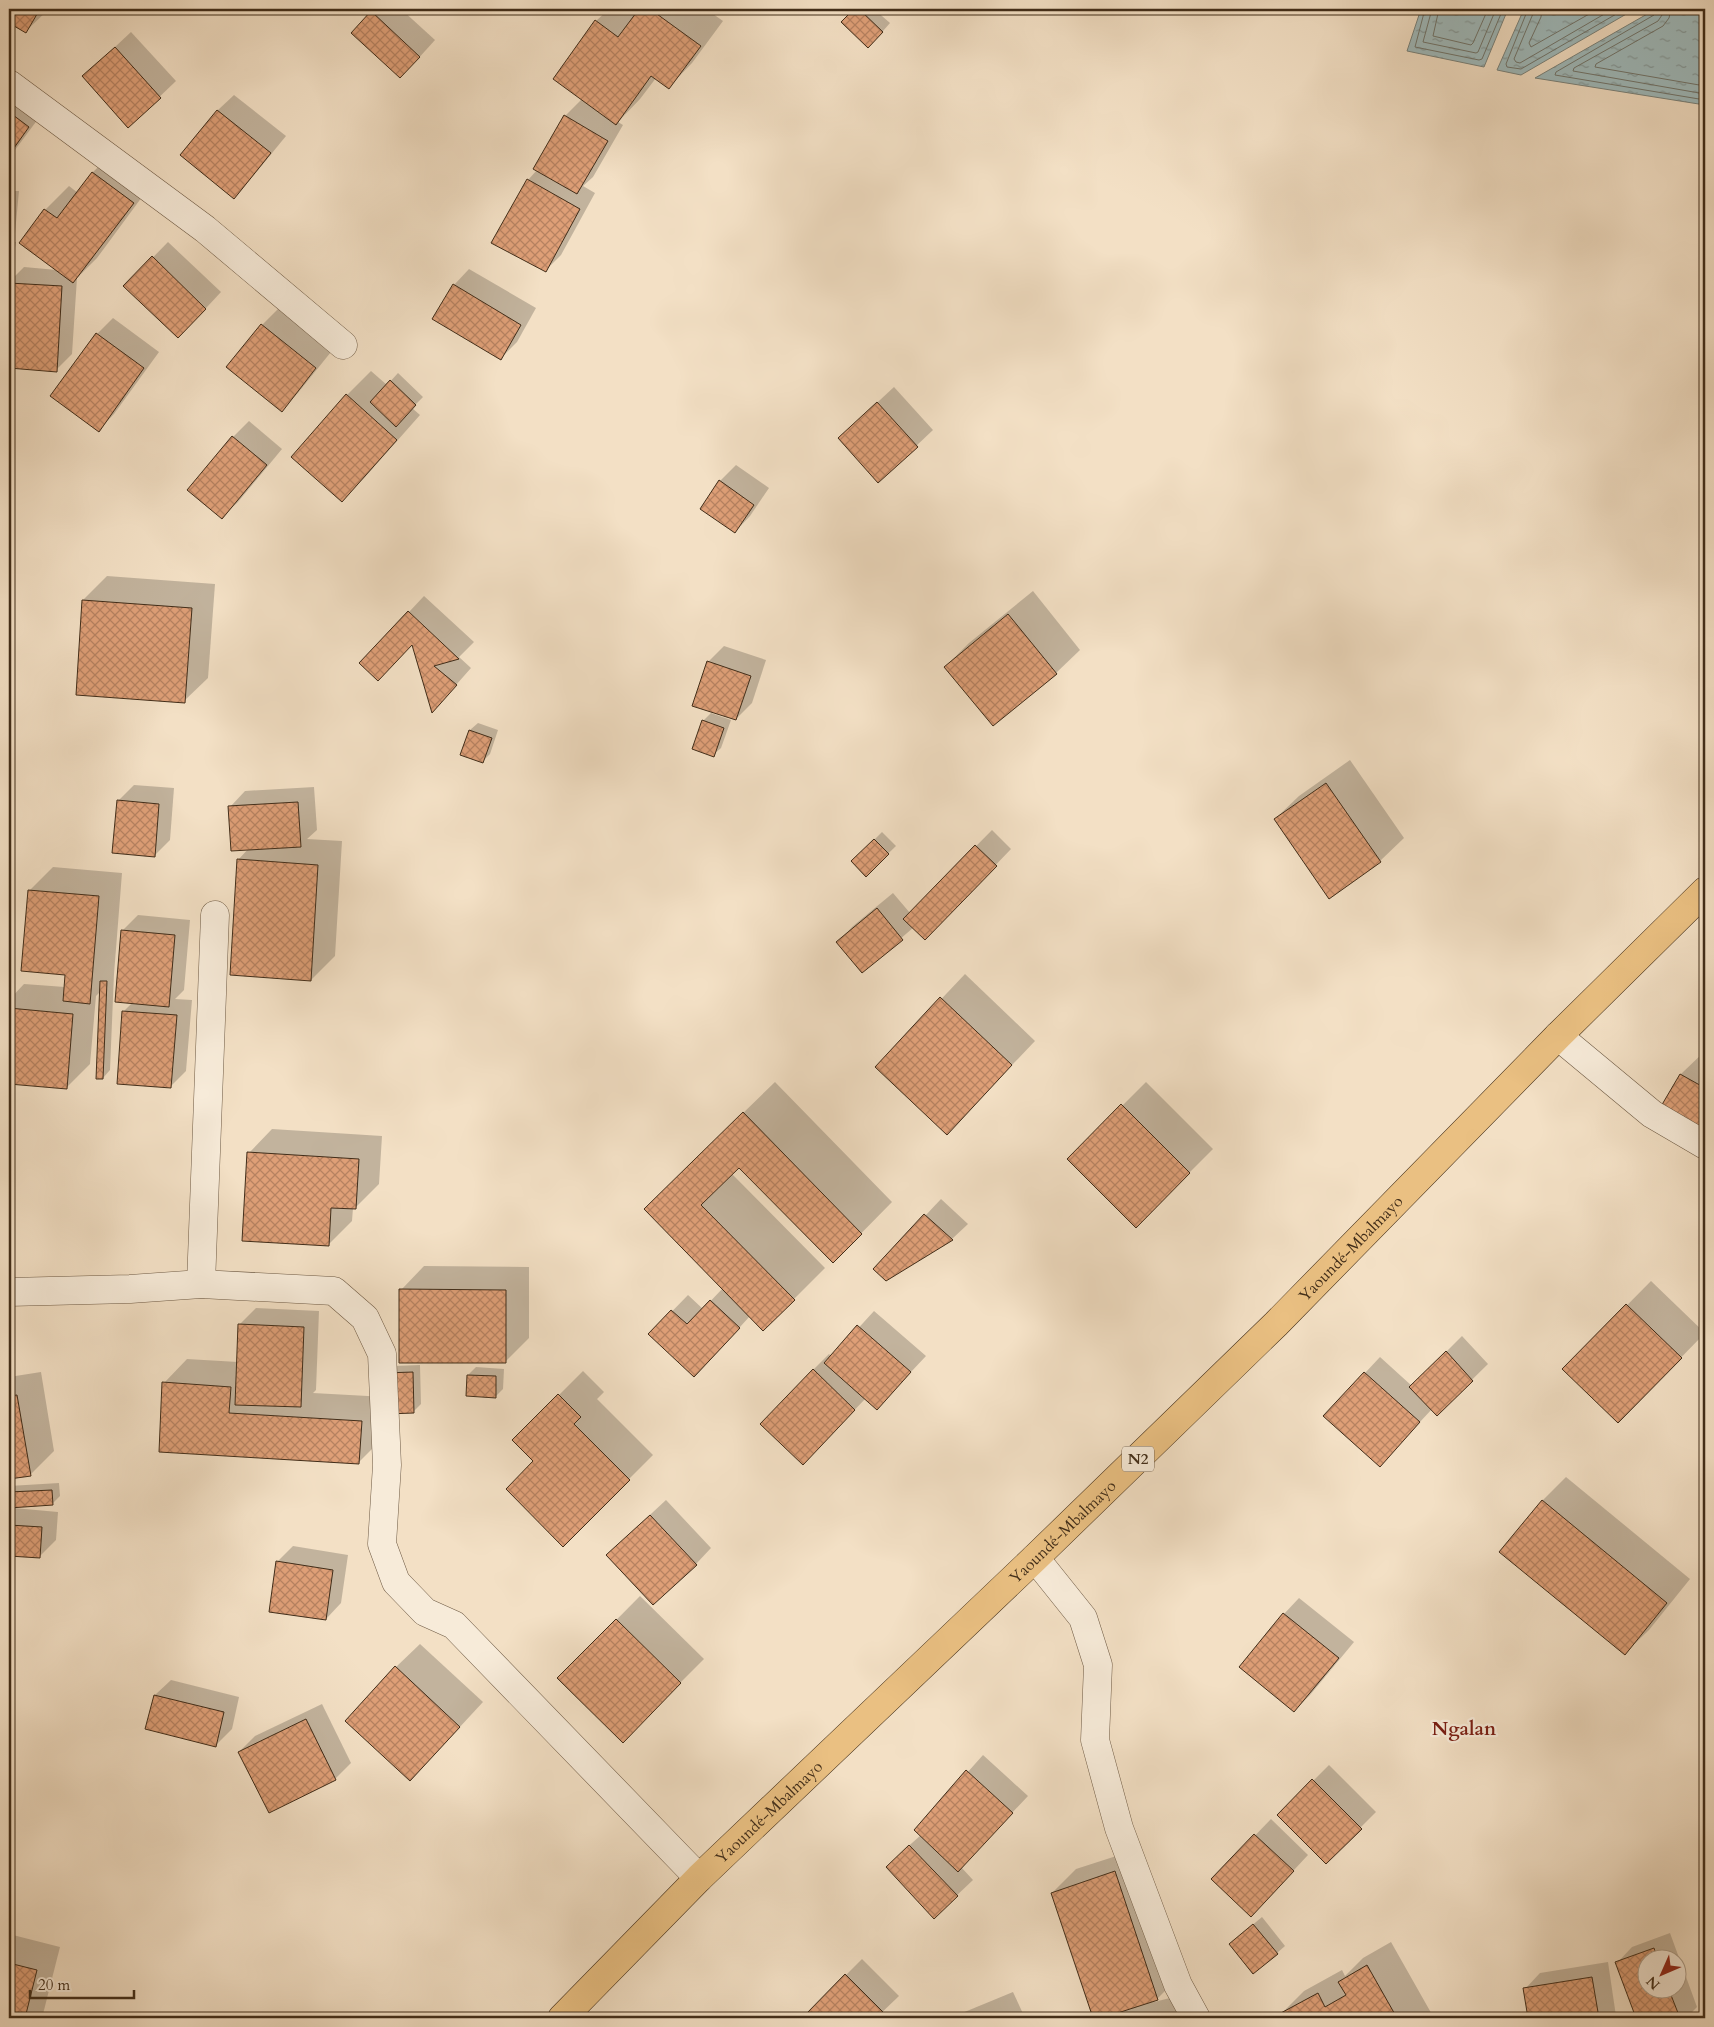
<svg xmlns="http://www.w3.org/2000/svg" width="1714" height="2027" viewBox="0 0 1714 2027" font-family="Cardo,serif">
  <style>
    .water { fill: url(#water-ripples); stroke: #79827b }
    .shadow { fill: #0003; fill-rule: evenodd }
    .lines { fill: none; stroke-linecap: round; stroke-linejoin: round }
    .shore { stroke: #70746b; stroke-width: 1 }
    .building { fill: url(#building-cross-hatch); stroke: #412d19 }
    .street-casing { stroke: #6e5a44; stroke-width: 29 }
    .highway-casing { stroke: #412d19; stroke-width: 29 }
    .street { stroke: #f7ebd9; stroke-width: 28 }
    .highway { stroke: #eac082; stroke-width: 28 }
    .labels { text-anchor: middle; stroke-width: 4.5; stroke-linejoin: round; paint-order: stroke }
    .shield { fill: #f7ebd9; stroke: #786653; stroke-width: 1 }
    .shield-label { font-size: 15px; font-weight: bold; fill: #412d19 }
    .street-label { font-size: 16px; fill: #412d19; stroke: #f7ebd9 }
    .quarter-label { font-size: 19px; font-weight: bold; fill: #7a1f14; stroke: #f7ebd9 }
  </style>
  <defs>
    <pattern id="water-ripples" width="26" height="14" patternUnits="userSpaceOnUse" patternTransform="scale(1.25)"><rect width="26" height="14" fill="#9fbbbd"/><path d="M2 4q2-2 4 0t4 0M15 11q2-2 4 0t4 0" fill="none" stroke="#839899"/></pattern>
    <pattern id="building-cross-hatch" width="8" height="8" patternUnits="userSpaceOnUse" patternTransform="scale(1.25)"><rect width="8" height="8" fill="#de9f77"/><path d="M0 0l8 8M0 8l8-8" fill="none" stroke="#b68261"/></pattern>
  </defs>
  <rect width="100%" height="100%" fill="#f3e0c5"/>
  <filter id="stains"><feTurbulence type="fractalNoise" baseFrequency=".004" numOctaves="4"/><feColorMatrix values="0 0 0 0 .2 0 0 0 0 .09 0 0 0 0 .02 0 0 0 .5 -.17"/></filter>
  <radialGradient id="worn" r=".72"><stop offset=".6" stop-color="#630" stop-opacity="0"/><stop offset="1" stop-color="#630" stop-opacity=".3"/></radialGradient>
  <g class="water">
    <path d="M1421,9H1508L1484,67L1407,51Z"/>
    <path d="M1524,9H1635L1521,75L1497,70Z"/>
    <path d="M1656,9H1705V105L1535,78Z"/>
  </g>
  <g class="shadow">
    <path d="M9,9H49L26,31L9,22Z"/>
    <path d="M376,9H401L435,40L416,61L353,33Z"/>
    <path d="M609,9H635L639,11L640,9H706L723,21L692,63L669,87L656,78L640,99L618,122L623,125L593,177L583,186L595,193L561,255L545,271L528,180L537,170L535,169L565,116L582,99L555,79L596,21Z"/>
    <path d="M855,9H874L890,23L876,39L842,22Z"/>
    <path d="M131,32L176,81L129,126L84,76Z"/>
    <path d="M9,84L44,111L9,158Z"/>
    <path d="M234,95L286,136L249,181L234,197L182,155L218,110Z"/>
    <path d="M117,149L156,178L97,258L77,278L72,354L56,370L9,367V241L16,242L9,282L24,267L57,270L45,210L69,186L78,193L93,172Z"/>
    <path d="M9,191H19L15,233L9,240Z"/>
    <path d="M168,242L221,292L194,321L125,286Z"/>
    <path d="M469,269L536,308L517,342L501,358L454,285Z"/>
    <path d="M278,309L331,352L297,394L281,410L228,367L262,325Z"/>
    <path d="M113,318L159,352L114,414L99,430L97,334Z"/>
    <path d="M371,371L387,385L398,373L423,397L412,408L420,415L366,476L342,500L347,395Z"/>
    <path d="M894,387L933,430L879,481L839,438Z"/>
    <path d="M249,421L282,449L238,502L222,517L233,437Z"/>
    <path d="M736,465L769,488L750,516L735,532L720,481Z"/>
    <path d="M107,576L215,584L208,678L184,701L83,600Z"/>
    <path d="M1033,591L1080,650L1056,673L945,667L969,643Z"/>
    <path d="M424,596L474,642L459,657L471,668L433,711L409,612Z"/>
    <path d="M724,646L766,660L752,703L736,719L708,662Z"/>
    <path d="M711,713L731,720L721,748L713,755L703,721Z"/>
    <path d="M478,723L498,730L490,754L483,761L470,730Z"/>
    <path d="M1350,760L1404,838L1380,861L1275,819L1299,796Z"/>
    <path d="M134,785L174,788L170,840L154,856L118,801Z"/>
    <path d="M314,787L317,830L307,839L342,841L335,956L311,980L238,860L249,848L230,807L245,791Z"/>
    <path d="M992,830L1011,849L941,922L914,927L862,972L838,942L853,926L893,893L910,913Z"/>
    <path d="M882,832L896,846L866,875L853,861Z"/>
    <path d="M53,867L122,873L114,974L110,1070L103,1078L100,992L96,996L90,1064L66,1088L9,1083V1000L24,984L65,987L66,974L29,891Z"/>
    <path d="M138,915L190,920L184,990L175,999L192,1000L186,1071L170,1087L124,1011L133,1002L122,931Z"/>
    <path d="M965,974L1035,1041L970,1109L877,1067Z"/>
    <path d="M1705,1051V1132L1662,1107L1681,1074Z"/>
    <path d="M775,1082L892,1202L833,1262L739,1167L732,1174L825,1268L794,1299L750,1316L710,1360L650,1334L688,1295L703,1309L723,1288L676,1178Z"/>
    <path d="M1146,1082L1213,1149L1136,1226L1069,1159Z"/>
    <path d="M272,1129L382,1136L379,1184L355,1208H353L352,1221L328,1245L249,1153Z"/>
    <path d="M941,1199L968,1224L952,1239L887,1280L875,1269Z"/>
    <path d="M424,1266L529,1267V1338L505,1362L401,1290Z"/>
    <path d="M1651,1281L1705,1333L1618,1422L1564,1369Z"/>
    <path d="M256,1308L319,1311L316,1390L313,1393L386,1397L393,1366L420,1365L421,1404L413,1412L384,1413L382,1439L358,1463L160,1451L164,1383L187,1359L238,1362L240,1324Z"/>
    <path d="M874,1311L926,1356L877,1408L866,1398L819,1447L813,1370L829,1354L832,1357Z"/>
    <path d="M1462,1336L1488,1364L1437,1414L1432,1409L1380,1465L1365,1373L1380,1357L1412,1386Z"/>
    <path d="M476,1367L504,1369L503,1389L495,1397L468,1375Z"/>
    <path d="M583,1371L604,1392L597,1399L653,1455L563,1545L535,1461L514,1440Z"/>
    <path d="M41,1372L54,1451L30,1475L9,1478V1377Z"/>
    <path d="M1566,1477L1690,1579L1649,1630L1625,1653L1542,1501Z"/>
    <path d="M59,1483L60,1496L52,1504L9,1507V1486Z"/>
    <path d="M666,1500L711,1548L696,1564L624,1539Z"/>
    <path d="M14,1508L58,1512L56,1540L40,1556L9,1554V1514Z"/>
    <path d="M293,1546L348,1555L341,1603L326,1619L277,1562Z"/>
    <path d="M640,1596L704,1659L646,1717L559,1678Z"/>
    <path d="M1299,1598L1354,1642L1310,1695L1294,1711L1284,1614Z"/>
    <path d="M420,1644L483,1702L433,1756L396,1667Z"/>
    <path d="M171,1680L239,1697L232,1729L216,1745L155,1695Z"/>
    <path d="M322,1704L351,1763L335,1779L269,1811L239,1752L255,1736Z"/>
    <path d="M983,1755L1028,1796L961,1867L973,1880L934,1917L903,1851L921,1835L916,1830Z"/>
    <path d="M1329,1765L1376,1812L1326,1862L1279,1815Z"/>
    <path d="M1271,1819L1308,1855L1266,1900L1213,1879Z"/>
    <path d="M1138,1849L1181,1975L1154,2002L1178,1996L1183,2018H1095L1052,1893L1076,1869Z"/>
    <path d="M1262,1917L1285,1946L1277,1953L1238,1937Z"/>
    <path d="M1670,1933L1697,2007L1686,2018H1637L1617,1963L1632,1947ZM1646,1960H1676V1990H1646Z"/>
    <path d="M9,1934L60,1947L42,2018H9Z"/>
    <path d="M1391,1942L1434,2018H1282L1280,2015L1304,1991L1342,1970L1345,1976L1363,1958Z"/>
    <path d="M862,1959L899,1996L876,2018H811L807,2014Z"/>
    <path d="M1608,1962L1616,2016L1615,2018H1530L1525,1989L1540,1973Z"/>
    <path d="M1013,1992L1025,2018H950Z"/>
  </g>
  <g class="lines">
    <g class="shore">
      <path d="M1425,9L1415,47L1479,60L1482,59L1503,9"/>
      <path d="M1432,9L1423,42L1476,53L1478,52L1496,9"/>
      <path d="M1439,9L1433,36L1471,45L1473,43L1488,9"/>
      <path d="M1528,9L1506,64L1507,67L1521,69L1625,9"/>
      <path d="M1535,9L1514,59L1516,62L1520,63L1613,9"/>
      <path d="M1542,9L1541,17L1529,43L1531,47L1598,9"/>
      <path d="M1657,9L1654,15L1556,72L1555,75L1705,100"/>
      <path d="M1663,9L1662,15L1658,21L1574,68L1573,71L1705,94"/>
      <path d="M1671,9L1669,18L1663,26L1596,64L1595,67L1705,86"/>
    </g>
  </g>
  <g class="building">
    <path d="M9,9H40L26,33L9,23Z"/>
    <path d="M639,9H650L701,46L669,89L651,76L616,125L553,79L595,20L618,37Z"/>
    <path d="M854,9H859L883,32L868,48L841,22Z"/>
    <path d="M371,11L420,57L400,78L351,33Z"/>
    <path d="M115,47L161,98L128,128L82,76Z"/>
    <path d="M217,110L271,153L234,199L180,155Z"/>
    <path d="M9,112L29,127L9,155Z"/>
    <path d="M564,115L608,141L577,194L533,169Z"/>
    <path d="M92,172L134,203L73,283L19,243L44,209L57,218Z"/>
    <path d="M527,179L580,209L546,272L491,243Z"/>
    <path d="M9,198L12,199L9,235Z"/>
    <path d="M152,256L206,309L178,338L123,286Z"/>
    <path d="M9,283L62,286L57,372L9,368Z"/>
    <path d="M453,284L521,325L501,360L432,319Z"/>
    <path d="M261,324L316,368L282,412L226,367Z"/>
    <path d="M96,333L144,368L99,432L50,396Z"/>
    <path d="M390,380L416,405L396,427L370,402Z"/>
    <path d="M346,394L397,440L342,502L291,457Z"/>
    <path d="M877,402L918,447L878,483L838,438Z"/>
    <path d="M232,436L267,465L222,519L187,490Z"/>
    <path d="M719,480L754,505L735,533L700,509Z"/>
    <path d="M82,600L192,608L185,703L76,695Z"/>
    <path d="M408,611L459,659L434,666L457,685L432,713L412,645L378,681L359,663Z"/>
    <path d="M1008,614L1057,674L993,726L944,667Z"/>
    <path d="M707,661L751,676L736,720L692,706Z"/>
    <path d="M702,720L724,728L714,757L692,749Z"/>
    <path d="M469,730L492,738L483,763L460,755Z"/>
    <path d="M1326,783L1381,862L1329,899L1274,819Z"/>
    <path d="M117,800L159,804L155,857L112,853Z"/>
    <path d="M298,802L301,847L231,851L228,806Z"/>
    <path d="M874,839L889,854L866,877L851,861Z"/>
    <path d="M975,845L997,866L925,940L903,919Z"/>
    <path d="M237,859L318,865L311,981L230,975Z"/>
    <path d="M28,890L99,896L90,1004L63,1001L65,975L21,971Z"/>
    <path d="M877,908L903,940L862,973L836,942Z"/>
    <path d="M121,930L175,935L169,1007L115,1002Z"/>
    <path d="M100,981H107L103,1079H96Z"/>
    <path d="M940,997L1012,1065L947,1135L875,1067Z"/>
    <path d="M9,1008L73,1014L67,1089L9,1084Z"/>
    <path d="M122,1011L177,1015L171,1088L117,1084Z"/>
    <path d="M1680,1074L1705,1088V1133L1660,1108Z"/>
    <path d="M1121,1104L1190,1173L1136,1228L1067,1159Z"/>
    <path d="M743,1112L862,1234L833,1263L739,1168L701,1205L795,1300L763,1331L644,1209Z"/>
    <path d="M247,1152L359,1159L356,1209L331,1208L329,1246L242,1241Z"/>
    <path d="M924,1214L953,1240L886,1281L873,1269Z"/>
    <path d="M399,1289L506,1290V1363H399Z"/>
    <path d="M710,1300L740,1328L694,1377L648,1334L671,1310L687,1324Z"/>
    <path d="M1626,1304L1682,1358L1618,1423L1562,1369Z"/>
    <path d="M238,1324L304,1327L301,1407L235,1405Z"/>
    <path d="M857,1325L911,1372L877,1410L824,1363Z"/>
    <path d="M1446,1351L1473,1381L1437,1416L1409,1387Z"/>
    <path d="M813,1369L855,1410L803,1465L760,1424Z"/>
    <path d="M413,1372L414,1413L385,1414L384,1373Z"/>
    <path d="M1364,1372L1420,1422L1380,1467L1323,1416Z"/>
    <path d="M467,1375L496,1376V1398L466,1396Z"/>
    <path d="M162,1382L231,1387L229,1413L362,1421L359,1464L159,1452Z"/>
    <path d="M558,1394L581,1417L574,1424L630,1480L563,1547L506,1489L533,1461L512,1440Z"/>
    <path d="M17,1395L31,1476L9,1479V1396Z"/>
    <path d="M52,1490L53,1505L9,1508V1492Z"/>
    <path d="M1542,1500L1667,1603L1625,1655L1499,1552Z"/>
    <path d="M650,1515L697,1565L653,1605L606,1555Z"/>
    <path d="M9,1525L42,1527L40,1558L9,1556Z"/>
    <path d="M276,1561L333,1570L326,1620L269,1612Z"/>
    <path d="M1283,1613L1339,1658L1294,1712L1239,1667Z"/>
    <path d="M616,1619L681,1683L623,1743L557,1678Z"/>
    <path d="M395,1666L460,1727L410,1781L345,1721Z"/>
    <path d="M154,1695L224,1712L216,1747L145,1729Z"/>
    <path d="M306,1719L336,1780L269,1813L238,1752Z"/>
    <path d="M966,1770L1013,1813L958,1872L914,1830Z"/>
    <path d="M1312,1779L1362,1829L1326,1864L1277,1815Z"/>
    <path d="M1254,1834L1294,1871L1251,1917L1211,1879Z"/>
    <path d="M909,1845L958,1896L934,1919L886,1867Z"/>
    <path d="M1115,1871L1158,2000L1102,2018H1093L1051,1893Z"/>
    <path d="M1253,1924L1278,1954L1253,1974L1229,1944Z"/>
    <path d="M1654,1948L1658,1960H1646V1990H1669L1680,2018H1636L1615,1962Z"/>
    <path d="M9,1963L37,1970L25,2018H9Z"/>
    <path d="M1367,1965L1397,2018H1281L1279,2014L1318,1993L1325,2007L1346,1995L1338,1982Z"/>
    <path d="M845,1974L884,2013L878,2018H810L806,2014Z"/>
    <path d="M1592,1977L1599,2018H1528L1523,1988Z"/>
  </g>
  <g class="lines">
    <defs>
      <g id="street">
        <path d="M9,84L205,229L343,345"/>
        <path d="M1558,1036L1652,1114L1705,1145"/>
        <path d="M201,1284L215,915"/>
        <path d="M9,1292L130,1289L201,1284L334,1291L365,1318L382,1354L387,1465L382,1544L396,1582L425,1612L454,1625L699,1878"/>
        <path d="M1035,1558L1083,1618L1098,1665L1095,1740L1119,1828L1178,1985L1196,2018"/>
      </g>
      <g id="highway">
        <path id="s1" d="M562,2018L699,1878L1035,1558L1276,1324L1558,1036L1705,891"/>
      </g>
    </defs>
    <use href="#street" class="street-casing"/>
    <use href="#highway" class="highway-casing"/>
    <use href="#street" class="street"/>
    <use href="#highway" class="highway"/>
  </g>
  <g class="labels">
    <rect class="shield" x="1122" y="1446.5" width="32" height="25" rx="4"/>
    <g class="shield-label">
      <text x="1138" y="1464">N2</text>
    </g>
    <g class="street-label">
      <text dy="6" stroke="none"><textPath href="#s1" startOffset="1102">Yaoundé-Mbalmayo</textPath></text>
      <text dy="6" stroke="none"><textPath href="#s1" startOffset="698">Yaoundé-Mbalmayo</textPath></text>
      <text dy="6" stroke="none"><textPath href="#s1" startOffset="292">Yaoundé-Mbalmayo</textPath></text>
    </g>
    <g class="quarter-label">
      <text x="1464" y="1735">Ngalan</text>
    </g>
  </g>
  <rect width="1714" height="2027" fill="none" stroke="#f3e0c5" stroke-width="30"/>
  <rect x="10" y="10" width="1694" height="2007" fill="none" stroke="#412d19" stroke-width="2.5"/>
  <rect x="15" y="15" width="1684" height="1997" fill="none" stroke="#412d19"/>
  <g transform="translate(1662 1974) rotate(225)"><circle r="24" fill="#f7ebd9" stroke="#ae9f8c"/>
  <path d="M0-4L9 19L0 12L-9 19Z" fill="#8f2418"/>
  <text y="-8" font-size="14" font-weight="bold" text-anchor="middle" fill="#412d19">N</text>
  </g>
  <path d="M30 1990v8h104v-8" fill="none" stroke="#412d19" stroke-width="2.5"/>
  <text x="38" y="1990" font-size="15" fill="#412d19" stroke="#f7ebd9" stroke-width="4" paint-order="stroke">20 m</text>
  <rect width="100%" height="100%" filter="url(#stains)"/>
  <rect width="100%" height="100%" fill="url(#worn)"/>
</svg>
